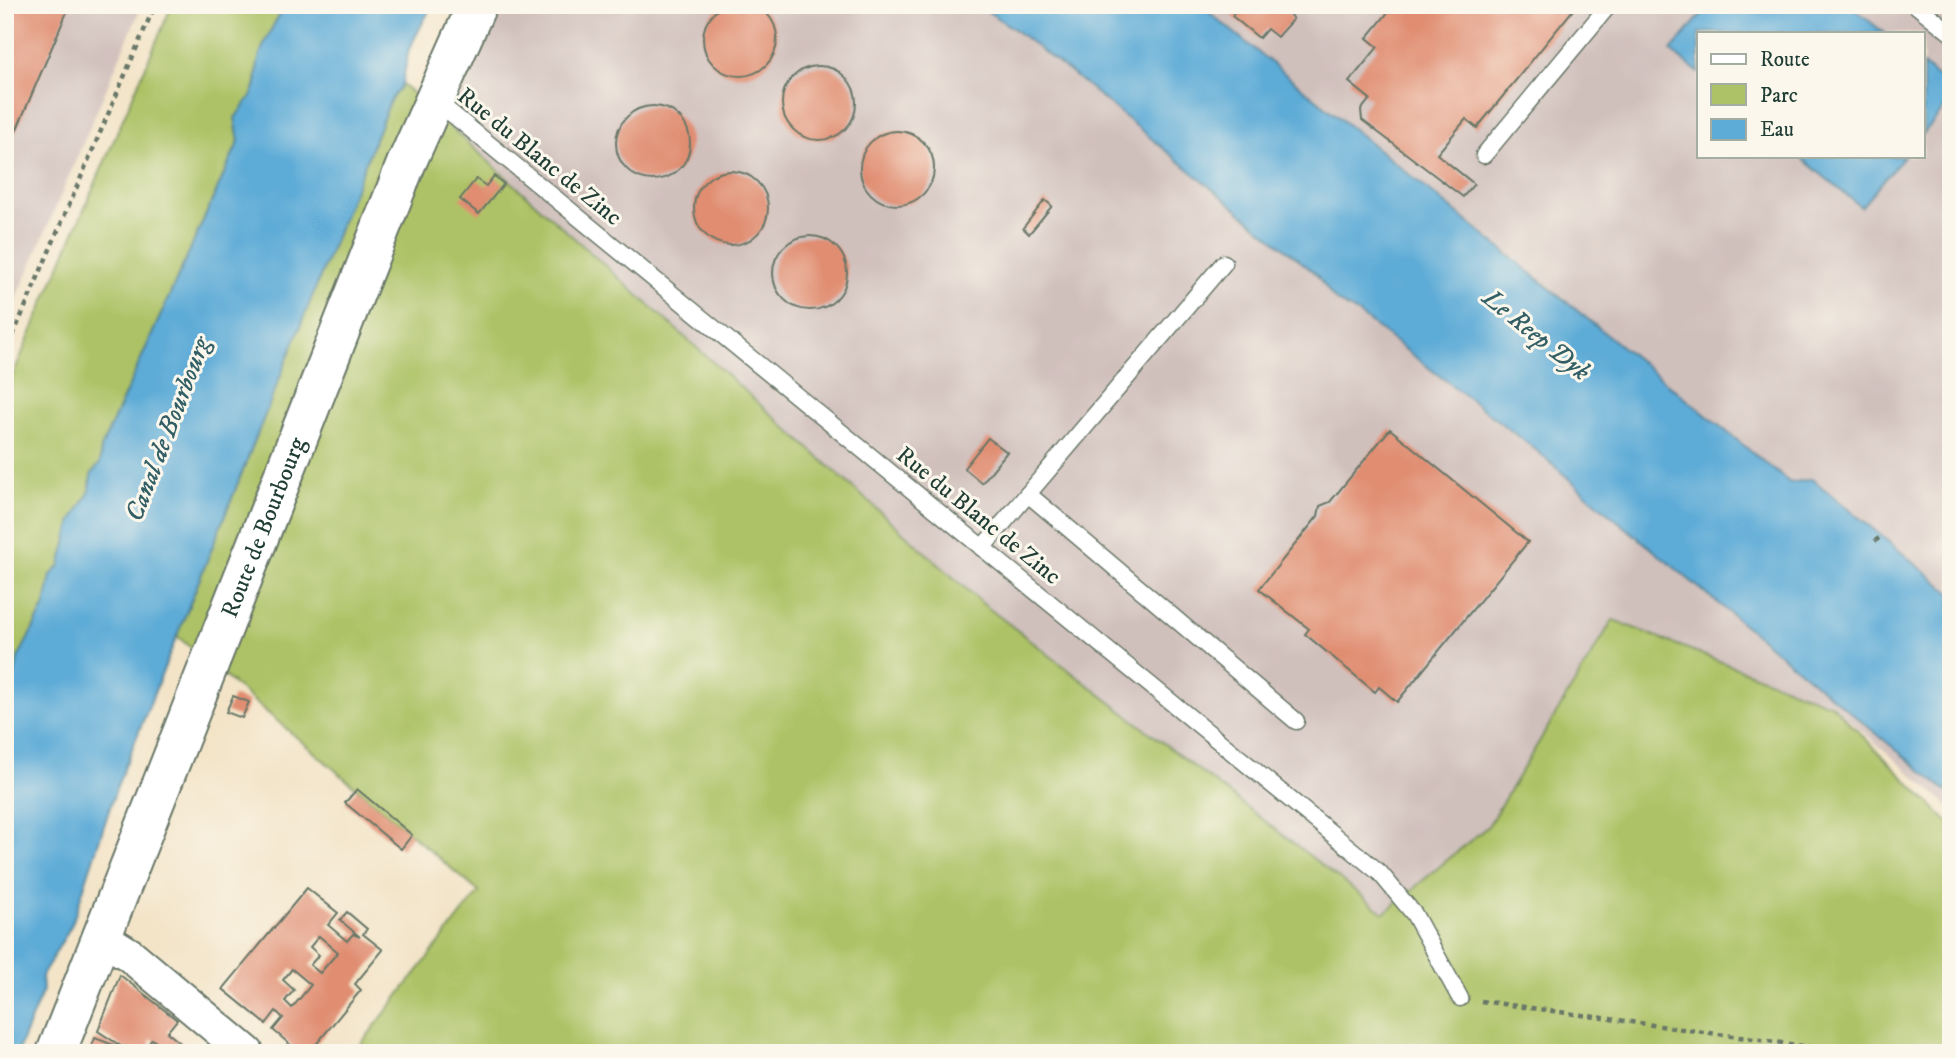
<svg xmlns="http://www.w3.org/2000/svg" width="1956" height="1058" viewBox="0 0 1956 1058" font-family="'IM FELL DW Pica',serif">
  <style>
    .industrial { fill: #d0c0bc; fill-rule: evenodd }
    .green { fill: #adc266; stroke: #66804d; stroke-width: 2 }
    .water { fill: #5dabd7; stroke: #3e7486; stroke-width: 2 }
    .building { fill: #e08d71; fill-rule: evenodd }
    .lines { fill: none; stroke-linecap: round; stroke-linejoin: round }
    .lane-casing { stroke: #697768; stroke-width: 19 }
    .street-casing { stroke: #697768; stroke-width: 37 }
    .secondary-casing { stroke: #697768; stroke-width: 42 }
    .path { stroke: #697768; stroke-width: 4.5; stroke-dasharray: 5 5; stroke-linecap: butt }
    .lane { stroke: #fff; stroke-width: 16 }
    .street { stroke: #fff; stroke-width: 33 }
    .secondary { stroke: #fff; stroke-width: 38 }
    .labels { text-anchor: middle; stroke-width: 6; stroke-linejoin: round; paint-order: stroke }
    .street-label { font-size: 24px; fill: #1f3d34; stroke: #fbf7ec }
    .water-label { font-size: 26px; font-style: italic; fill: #325e65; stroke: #fbf7ec }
  </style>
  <rect width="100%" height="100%" fill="#fbf7ec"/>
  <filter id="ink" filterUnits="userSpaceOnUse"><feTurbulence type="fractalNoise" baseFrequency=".0143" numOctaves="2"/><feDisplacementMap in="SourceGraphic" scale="14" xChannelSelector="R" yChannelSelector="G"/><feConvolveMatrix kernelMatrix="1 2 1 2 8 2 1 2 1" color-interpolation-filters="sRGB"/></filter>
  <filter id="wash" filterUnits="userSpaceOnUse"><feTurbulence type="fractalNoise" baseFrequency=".00686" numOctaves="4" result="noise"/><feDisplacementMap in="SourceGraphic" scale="28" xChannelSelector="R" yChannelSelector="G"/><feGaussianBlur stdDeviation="1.57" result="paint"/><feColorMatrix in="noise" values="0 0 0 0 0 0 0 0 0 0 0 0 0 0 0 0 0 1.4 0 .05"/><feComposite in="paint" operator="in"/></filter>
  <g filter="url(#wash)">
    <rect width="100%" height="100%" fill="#f3e4c8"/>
    <g class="industrial">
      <path d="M5,5H142L5,326Z"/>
      <path d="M506,5H1951V808L1832,705L1613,620L1488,826L1384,913L983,604L444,125ZM1699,33H1923V156H1699Z"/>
    </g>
    <g class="green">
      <path d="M172,5H286C279,13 261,49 259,59C256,71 258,81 253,92C249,104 242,116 236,127L239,141L101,448L100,463L91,476L90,491L72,521L60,566L51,575L45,606L18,658L12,692L5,698V393Z"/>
      <path d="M402,84L983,604L1384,913L1488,826L1613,620L1832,705L1951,825V1053H354L479,892L177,636L390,101Z"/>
    </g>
    <g class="water">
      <path d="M286,5H432L409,49L402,84L390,101L116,789L72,924L42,976L43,990L17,1053H5V698L12,691L18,658L45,606L51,575L60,566L72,521L90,491L91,475L100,463L101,448L239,141L235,118C241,109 250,100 254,90C259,79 256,69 259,58C261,48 279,13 286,5Z"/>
      <path d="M978,5H1200L1790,483L1812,479L1951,593V795L1613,517L1536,450L1359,314L1336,301L1316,274L1090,88L1014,29Z"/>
      <path d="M1709,5H1850L1884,33H1699V73L1671,51Z"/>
      <path d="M1923,65L1951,88V100L1923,134Z"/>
      <path d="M1799,156H1904L1861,207Z"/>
    </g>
    <g id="blocks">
      <g class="building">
        <circle cx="740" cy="39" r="37"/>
        <path d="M5,5H70L5,157Z"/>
        <path d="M1238,5H1282L1293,19L1277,37L1267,29L1259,38L1232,16Z"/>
        <path d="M1394,5H1577L1477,128L1466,119L1437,154L1474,184L1463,197L1362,120L1361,110L1370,99L1349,82L1378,47L1367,38Z"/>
        <circle cx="819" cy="103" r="37"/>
        <circle cx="653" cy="143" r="37"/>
        <circle cx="897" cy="168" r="37"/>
        <circle cx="731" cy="208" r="37"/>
        <path d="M494,176L504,184L479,214L460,199L476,179L486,186Z"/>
        <path d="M1045,200L1052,206L1029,234L1023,228Z"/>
        <circle cx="810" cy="273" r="37"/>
        <path d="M1390,429L1528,542L1397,702L1379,687L1375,692L1305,634L1309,629L1259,589L1318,516L1320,506L1330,502Z"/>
        <path d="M988,438L1007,452L982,483L964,468Z"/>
        <path d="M233,696L249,702L242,718L226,712Z"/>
        <path d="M357,789L412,835L401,849L345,803Z"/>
        <path d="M307,888L338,913L328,925L347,941L353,934L360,937L340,920L347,912L367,929L363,934L383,950L355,984L361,990L309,1053H300L273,1030L283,1018L276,1011L266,1024L223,989ZM319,936L338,952L320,973L310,965L319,955L310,947ZM292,969L311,985L292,1008L285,1001L294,990L283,980Z"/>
        <path d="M120,975L177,1020L167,1032L184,1046L178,1053H169L152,1039L149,1043L161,1053H89L95,1038L127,1050L98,1031Z"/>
      </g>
    </g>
  </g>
  <g filter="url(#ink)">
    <use href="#blocks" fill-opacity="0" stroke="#697768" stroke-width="2"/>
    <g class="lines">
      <defs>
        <g id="lane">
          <path d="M1916,5L1951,33"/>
          <path d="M435,100L1380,873L1414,914L1460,998"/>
          <path d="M1484,155L1609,5"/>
          <path d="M1028,494L1296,721"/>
          <path d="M982,548L1224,263"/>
        </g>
        <path id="street" d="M101,937L130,955L247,1053"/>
        <g id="secondary">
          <path id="s1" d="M56,1053L406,164L477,5"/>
        </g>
      </defs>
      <use href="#lane" class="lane-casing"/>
      <use href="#street" class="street-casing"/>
      <use href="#secondary" class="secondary-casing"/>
      <g class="path">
        <path d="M5,354L155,5"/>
        <path d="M1875,541L1883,535"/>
        <path d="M1481,1001L1854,1053"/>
        <path d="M1941,1053L1951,1048"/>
      </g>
      <use href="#lane" class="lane"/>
      <use href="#street" class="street"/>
      <use href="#secondary" class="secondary"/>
    </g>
  </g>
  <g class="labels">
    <g class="street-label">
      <text transform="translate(540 156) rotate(39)" y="8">Rue du Blanc de Zinc</text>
      <text transform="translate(979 515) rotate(39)" y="8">Rue du Blanc de Zinc</text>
      <text dy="8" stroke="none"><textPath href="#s1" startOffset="565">Route de Bourbourg</textPath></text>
    </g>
    <g class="water-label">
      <text transform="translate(1537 334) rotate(39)" y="9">Le Reep Dyk</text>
      <text transform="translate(167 429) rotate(-69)" y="9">Canal de Bourbourg</text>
    </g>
  </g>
  <rect width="1956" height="1058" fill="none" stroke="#fbf7ec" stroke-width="28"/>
  <rect x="1697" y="32" width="228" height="126" fill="#fbf7ec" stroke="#a3ada2" stroke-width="2"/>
  <rect x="1711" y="54" width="35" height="10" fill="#ffffff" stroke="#a3ada2" stroke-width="2"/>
  <text x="1760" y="66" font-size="21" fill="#1f3d34">Route</text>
  <rect x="1711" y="84" width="35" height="21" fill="#adc266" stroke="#a3ada2" stroke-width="2"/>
  <text x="1760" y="102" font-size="21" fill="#1f3d34">Parc</text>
  <rect x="1711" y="119" width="35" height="21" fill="#5dabd7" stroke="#a3ada2" stroke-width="2"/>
  <text x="1760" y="136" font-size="21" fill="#1f3d34">Eau</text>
</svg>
